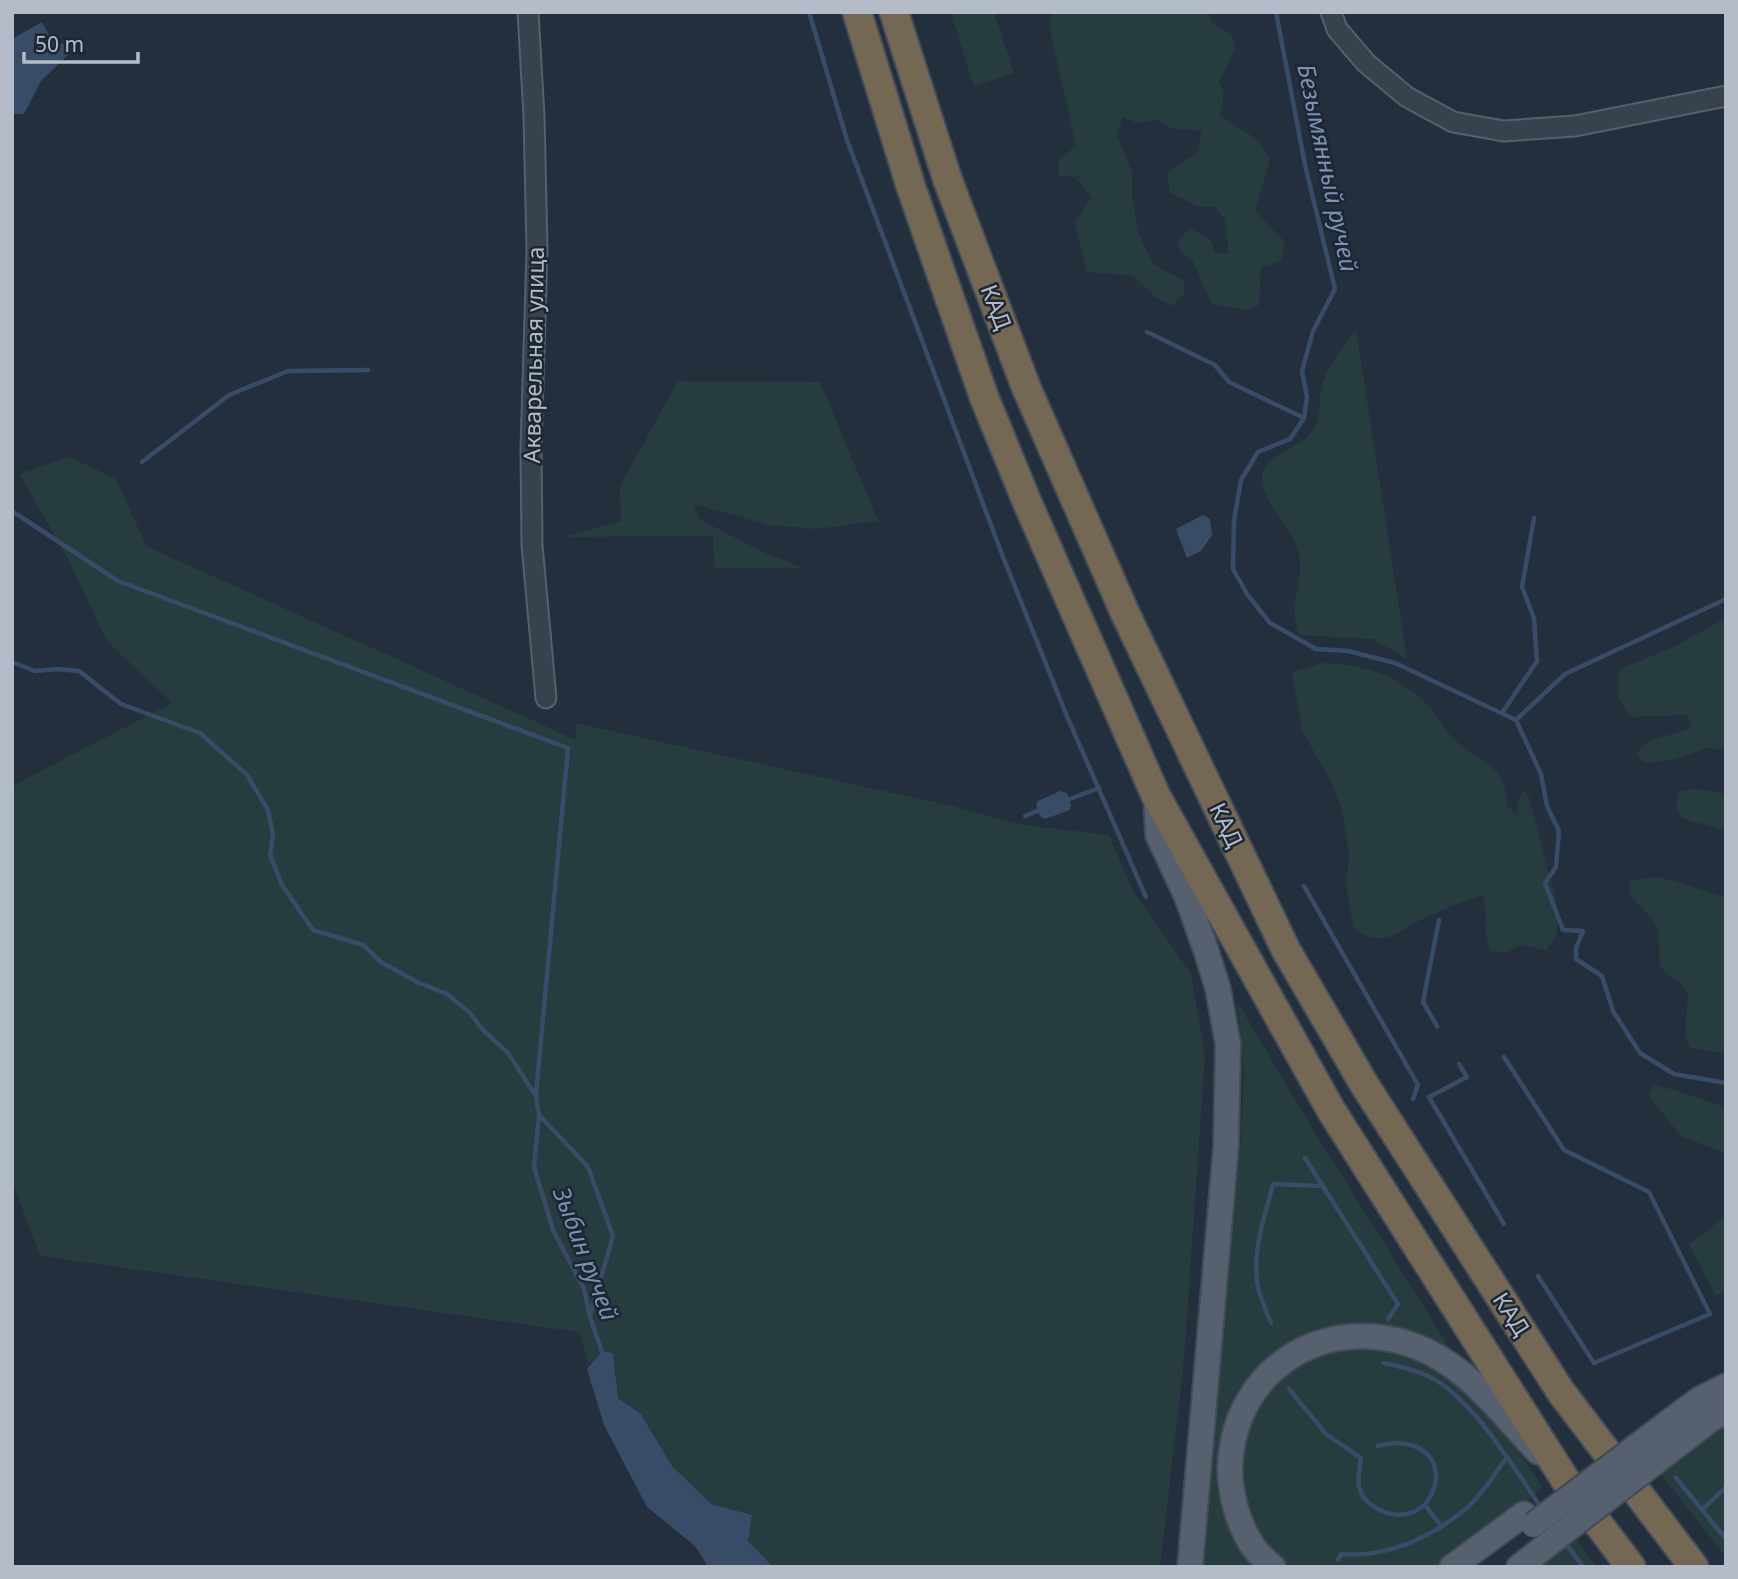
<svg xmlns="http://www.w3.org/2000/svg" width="1738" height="1579" viewBox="0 0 1738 1579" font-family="'Noto Sans',sans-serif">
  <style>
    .green { fill: #263c3f }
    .water { fill: #394c67 }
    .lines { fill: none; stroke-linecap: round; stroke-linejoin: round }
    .stream { stroke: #394c67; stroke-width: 4.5 }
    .minor-casing { stroke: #565f6c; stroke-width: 23 }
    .major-casing { stroke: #414a57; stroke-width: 28 }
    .highway-casing { stroke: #434c59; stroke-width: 32 }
    .minor { stroke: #38414e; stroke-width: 19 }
    .major { stroke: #56606e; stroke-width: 24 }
    .highway { stroke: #746855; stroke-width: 28 }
    .major-bridge-casing { stroke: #414a57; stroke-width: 28; stroke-linecap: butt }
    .major-bridge { stroke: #56606e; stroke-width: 24 }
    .labels { text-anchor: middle; stroke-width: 5; stroke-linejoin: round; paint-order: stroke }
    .street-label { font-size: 23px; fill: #b4bcc9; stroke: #1d2633 }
    .water-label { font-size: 24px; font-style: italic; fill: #7c92b1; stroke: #1d2633 }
  </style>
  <rect width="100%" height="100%" fill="#242f3e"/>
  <g class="green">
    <path d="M951,12H994L1014,73L974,87Z"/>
    <path d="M1051,12H1209L1211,22L1232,35L1235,49L1219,82L1224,92L1220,115L1258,140L1270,160L1255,211L1285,242L1281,261L1261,267L1259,305L1250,310L1212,305L1192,259L1180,251L1178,239L1191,229L1210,239L1215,253H1229L1225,220L1215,207L1196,206L1170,192L1167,174L1184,160L1197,155L1202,131L1173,129L1158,119L1138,123L1123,117L1117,136L1132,172V196L1138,233L1153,264L1184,281V295L1172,306L1156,297L1132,276L1087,272L1075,223L1092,197L1075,177L1059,176V159L1076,146L1050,31Z"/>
    <path d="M1356,329L1407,659L1373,639L1299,635C1286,603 1307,579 1298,550C1292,529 1256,494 1263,472C1270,453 1297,449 1309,435C1325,417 1316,399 1324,379C1331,361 1345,345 1356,329Z"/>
    <path d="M678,381L820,382L878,521L816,529L769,525L694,504L699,519L763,552L803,568H714L713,536L564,537L621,521L620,486Z"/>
    <path d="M70,457L116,479L146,546L576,740L575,723L952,806L1022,825L1109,835L1132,889L1191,974L1205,1055L1184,1360L1160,1567H773L748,1541L752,1515L711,1504L672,1466L641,1414L618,1398L615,1367L602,1351L592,1362H588L579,1332L40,1256L12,1181V786L172,703L107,641L68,559L20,474Z"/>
    <path d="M1726,618V750L1709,748L1671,760L1644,763L1637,752L1647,742L1691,728L1687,715L1633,717C1618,705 1615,688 1620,669L1673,647Z"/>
    <path d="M1322,663C1361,665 1396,673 1426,703C1437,714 1444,730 1456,741C1481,764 1506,763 1507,806L1517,815L1518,802L1523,789L1529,797L1557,905V934L1547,950L1519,945L1506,953L1491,951C1482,933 1489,914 1482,895C1465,902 1447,907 1431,915C1401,927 1385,953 1353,927L1346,884L1349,856L1343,814L1333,784L1302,731L1292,672Z"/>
    <path d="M1694,788L1726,794V831L1682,818L1676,806L1679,792Z"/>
    <path d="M1660,877L1726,897V1054L1690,1048L1685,1035L1688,993C1680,981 1668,976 1659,965C1661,922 1657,924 1629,894L1630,880Z"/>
    <path d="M1237,1001L1304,1115L1450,1349C1421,1336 1391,1321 1359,1323C1319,1325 1271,1347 1247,1379C1243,1385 1240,1392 1237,1398C1220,1433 1211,1474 1225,1512C1231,1531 1248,1550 1258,1567H1201L1206,1491L1241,1138L1244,1068Z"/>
    <path d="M1654,1084L1717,1104L1726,1109V1153L1682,1137L1649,1097Z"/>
    <path d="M1726,1216V1292L1715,1295L1689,1244Z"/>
    <path d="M1381,1344L1408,1354L1467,1388L1514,1444L1543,1487L1487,1537L1442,1567H1291L1272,1552L1253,1525L1242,1496L1240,1467L1244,1436L1254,1409L1294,1364L1319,1353Z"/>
    <path d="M1726,1419V1558L1662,1475Z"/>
    <path d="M1575,1538L1597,1567H1529Z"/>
  </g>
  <g class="water">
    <path d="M42,22L53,42L72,46V51L41,81L24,114H12V39Z"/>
    <path d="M1203,515L1210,519L1212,535L1201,551L1187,558L1176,529Z"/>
    <path d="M1060,791L1067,793L1071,805L1070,810L1045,819L1040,816L1036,805L1038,801Z"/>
    <path d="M602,1351L613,1353L618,1398L641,1414L672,1466L711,1504L752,1515L748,1541L773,1567H708L695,1546L647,1507L604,1425L587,1369Z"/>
  </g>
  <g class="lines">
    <g class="stream">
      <path d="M809,12L847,140L1003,557L1066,714L1146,897"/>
      <path d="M1276,12L1305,165L1335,289L1313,331L1302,371L1307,397L1304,418L1290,439L1258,452L1241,480L1234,521L1233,569L1247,594L1270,623L1316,649L1348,651L1395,663L1516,720L1541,774L1547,806L1559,831L1556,867L1545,883L1563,930L1583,931L1576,948V959L1602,976L1613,1011L1640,1053L1674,1074L1726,1083"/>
      <path d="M1147,332L1215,365L1229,382L1304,418"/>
      <path d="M142,462L229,395L288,371L368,370"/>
      <path d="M12,511L118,581L568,748L536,1094"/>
      <path d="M12,662L35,671L57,669L79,671L121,704L200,733L247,775L268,810L273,835L270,855L282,885L313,930L363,945L381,962L417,982L447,994L470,1013L484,1031L508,1053L536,1096L539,1116L534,1167L553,1230L584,1289L590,1317L603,1355"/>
      <path d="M1502,713L1537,661L1534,618L1522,587L1534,518"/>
      <path d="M1516,720L1565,674L1726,599"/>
      <path d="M1067,800L1099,788"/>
      <path d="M1025,816L1042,809"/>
      <path d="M1304,886L1418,1085L1413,1099"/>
      <path d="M1437,1026L1423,1002L1439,920"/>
      <path d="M1504,1057L1564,1150L1649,1192L1710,1314L1594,1363L1538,1276"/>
      <path d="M1459,1064L1467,1077L1429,1097L1504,1224"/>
      <path d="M540,1116L588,1167L613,1236L590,1315"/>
      <path d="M1305,1158L1398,1304L1388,1319"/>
      <path d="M1271,1323C1266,1311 1261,1300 1258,1287C1251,1254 1265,1216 1273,1184L1321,1186"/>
      <path d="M1384,1363C1398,1366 1412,1369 1426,1375C1471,1395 1514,1468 1542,1509"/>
      <path d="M1289,1389L1326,1434L1361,1458C1360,1467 1357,1478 1359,1487C1364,1507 1391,1519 1410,1513C1415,1512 1420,1508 1425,1505"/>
      <path d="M1378,1446C1403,1438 1437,1446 1436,1479C1435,1489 1430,1497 1425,1505L1441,1526"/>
      <path d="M1676,1478L1726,1539"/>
      <path d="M1702,1510L1726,1487"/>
      <path d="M1565,1542L1583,1567"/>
      <path d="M1338,1560L1341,1554C1385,1558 1428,1539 1462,1512C1480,1498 1493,1476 1507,1457"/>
    </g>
    <defs>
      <g id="minor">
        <path d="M528,12L534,116L537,250L531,449L532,545L546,698"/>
        <path d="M1331,12L1337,29L1366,63L1407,97L1453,122L1504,131L1575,126L1726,96"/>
      </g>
      <g id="major">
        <path d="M1156,796L1158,835L1187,897L1206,950L1218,989L1228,1044L1226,1146L1190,1567"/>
        <path d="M1661,1428L1700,1399L1726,1386"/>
        <path d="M1675,1447L1711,1419L1726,1412"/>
        <path d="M1273,1567C1267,1561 1259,1555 1254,1548C1238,1525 1230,1494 1230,1467C1234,1362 1336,1307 1429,1352C1473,1374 1505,1417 1538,1452"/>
        <path d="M1452,1567L1524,1514"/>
        <path d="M1519,1567L1547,1545"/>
      </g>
      <g id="highway">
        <path d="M857,12L911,187L984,397L1027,502L1156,796L1331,1110L1566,1481L1631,1567"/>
        <path d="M894,12L947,178L1026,387L1125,613L1286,950L1364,1084L1561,1392L1694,1567"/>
      </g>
    </defs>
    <use href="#minor" class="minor-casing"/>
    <use href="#major" class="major-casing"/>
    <use href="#highway" class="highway-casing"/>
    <use href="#minor" class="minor"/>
    <use href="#major" class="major"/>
    <use href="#highway" class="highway"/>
    <defs>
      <g id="major-bridge">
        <path d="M1533,1525L1661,1428"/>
        <path d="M1547,1545L1675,1447"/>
      </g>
    </defs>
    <use href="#major-bridge" class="major-bridge-casing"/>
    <use href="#major-bridge" class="major-bridge"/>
  </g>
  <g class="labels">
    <g class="street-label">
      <text transform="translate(996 307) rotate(69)" y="8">КАД</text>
      <text transform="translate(534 355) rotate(-89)" y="8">Акварельная улица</text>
      <text transform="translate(1226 825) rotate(64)" y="8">КАД</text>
      <text transform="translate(1511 1314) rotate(57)" y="8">КАД</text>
    </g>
    <g class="water-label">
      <text transform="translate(1327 168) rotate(78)" y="8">Безымянный ручей</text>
      <text transform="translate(585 1254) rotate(69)" y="8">Зыбин ручей</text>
    </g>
  </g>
  <rect width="1738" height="1579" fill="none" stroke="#b4bcc9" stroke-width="28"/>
  <path d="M24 52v10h114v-10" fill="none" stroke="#b4bcc9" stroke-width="3.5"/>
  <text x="35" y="52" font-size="21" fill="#b4bcc9" stroke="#1d2633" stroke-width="5" paint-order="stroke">50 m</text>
</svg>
